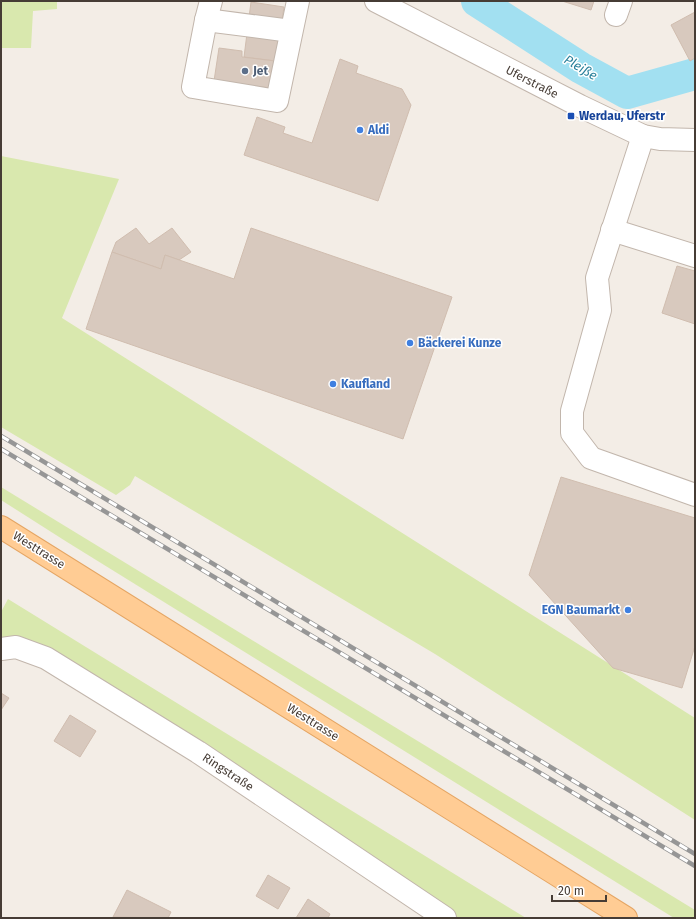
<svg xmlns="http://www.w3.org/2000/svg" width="696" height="919" viewBox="0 0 696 919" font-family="'Fira Sans',sans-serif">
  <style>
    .green { fill: #d9e8ae }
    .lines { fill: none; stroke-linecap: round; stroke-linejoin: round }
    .river { stroke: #a2e0f1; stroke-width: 32 }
    .building { fill: #d8c9be; stroke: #d0bdaf }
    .minor-casing { stroke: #c2b6ac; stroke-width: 24 }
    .major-casing { stroke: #e5a563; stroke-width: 24 }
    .minor { stroke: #fff; stroke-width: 22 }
    .major { stroke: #ffcc94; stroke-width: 22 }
    .rail-casing { stroke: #969696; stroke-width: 4.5 }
    .rail { stroke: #fff; stroke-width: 3; stroke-dasharray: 9; stroke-linecap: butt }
    .service-dot { fill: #5c6f8a; stroke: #fff; stroke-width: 1.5 }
    .transit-dot { fill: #1a4fb4; stroke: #fff; stroke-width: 1.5 }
    .shop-dot { fill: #3f7fe0; stroke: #fff; stroke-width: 1.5 }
    .labels { text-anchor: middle; stroke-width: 3; stroke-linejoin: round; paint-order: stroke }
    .service-label { font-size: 12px; font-weight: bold; fill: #4e5e75; stroke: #fff; text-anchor: start }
    .street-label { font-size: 12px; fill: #463c35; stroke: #fff }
    .transit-label { font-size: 12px; font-weight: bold; fill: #164399; stroke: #fff; text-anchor: start }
    .shop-label { font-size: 12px; font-weight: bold; fill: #366cbe; stroke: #fff; text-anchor: start }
    .water-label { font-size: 13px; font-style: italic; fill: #29809b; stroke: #fff }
  </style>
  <rect width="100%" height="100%" fill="#f3ede6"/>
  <g class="green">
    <path d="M1,1H57V9L33,11L31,48H1Z"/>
    <path d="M1,156L119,179L62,318L695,718V820L435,654L135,476L130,485L116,495L1,427Z"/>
    <path d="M1,487L695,910V918H674L67,542L1,500Z"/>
    <path d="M8,599L526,918H445L46,658L1,649V612Z"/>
  </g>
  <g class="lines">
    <path class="river" d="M477,1L581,68L627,93L695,74"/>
  </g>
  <g class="building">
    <path d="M562,1H594L591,10Z"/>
    <path d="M251,2L284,7L276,61L244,57Z"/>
    <path d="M695,12V58L690,61L671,25Z"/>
    <path d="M219,48L242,51V57L275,61L271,88L214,81Z"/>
    <path d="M340,59L358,66L356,73L402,89L411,105L378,201L244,155L257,117L285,127L283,133L312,143Z"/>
    <path d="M136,228L149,244L172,228L191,252L179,260L165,255L161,269L112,252L116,242Z"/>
    <path d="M251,228L452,297L403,439L86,329L112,252L161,269L165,255L234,279Z"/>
    <path d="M677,266L695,271V324L662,313Z"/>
    <path d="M561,477L695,518V646L682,688L613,668L529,575Z"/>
    <path d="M1,693L9,698L1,710Z"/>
    <path d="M70,715L96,731L80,757L54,741Z"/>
    <path d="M268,875L290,888L278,909L256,896Z"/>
    <path d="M127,890L171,912L168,918L113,917Z"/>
    <path d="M308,899L330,914L328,918H296Z"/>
  </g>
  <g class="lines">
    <defs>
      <g id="minor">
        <path d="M211,1L206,20L291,31"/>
        <path d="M376,1L580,106L643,136L660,139L695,140"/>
        <path d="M616,15L621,1"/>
        <path d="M206,20L193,87L277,101L298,1"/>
        <path d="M643,136L597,278L600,310L572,411V433L591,458L695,495"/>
        <path d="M612,230L695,256"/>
        <path d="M1,649L16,647L46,658L198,752L445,918"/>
      </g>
      <path id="major" d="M1,527L626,918"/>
    </defs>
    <use href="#minor" class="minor-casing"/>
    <use href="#major" class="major-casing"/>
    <use href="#minor" class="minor"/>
    <use href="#major" class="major"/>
    <defs>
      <g id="rail">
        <path d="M1,436L695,854"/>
        <path d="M1,449L695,866"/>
      </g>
    </defs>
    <use href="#rail" class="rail-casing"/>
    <use href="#rail" class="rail"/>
  </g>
  <circle class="service-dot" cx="245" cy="71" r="4"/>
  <rect class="transit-dot" x="567" y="112" width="8" height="8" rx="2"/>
  <g class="shop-dot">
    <circle cx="360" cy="130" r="4"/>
    <circle cx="410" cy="343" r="4"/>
    <circle cx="333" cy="384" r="4"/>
    <circle cx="628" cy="610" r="4"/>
  </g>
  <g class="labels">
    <g class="service-label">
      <text x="253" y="75">Jet</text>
    </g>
    <g class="street-label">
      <text transform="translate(532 82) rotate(27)" y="4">Uferstraße</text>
      <text transform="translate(39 550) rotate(32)" y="4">Westtrasse</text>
      <text transform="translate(313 722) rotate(32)" y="4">Westtrasse</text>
      <text transform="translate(228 772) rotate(33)" y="4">Ringstraße</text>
    </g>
    <g class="transit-label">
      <text x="579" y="120">Werdau, Uferstr</text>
    </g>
    <g class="shop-label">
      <text x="368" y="134">Aldi</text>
      <text x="418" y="347">Bäckerei Kunze</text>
      <text x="341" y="388">Kaufland</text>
      <text x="620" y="614" text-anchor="end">EGN Baumarkt</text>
    </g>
    <g class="water-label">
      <text transform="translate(581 67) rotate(31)" y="5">Pleiße</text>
    </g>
  </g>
  <rect width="696" height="919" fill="none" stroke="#463c35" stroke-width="4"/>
  <path d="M552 895v6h54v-6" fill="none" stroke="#463c35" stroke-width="2"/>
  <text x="558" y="895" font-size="12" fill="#463c35" stroke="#ffffff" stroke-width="3" paint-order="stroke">20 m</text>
</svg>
